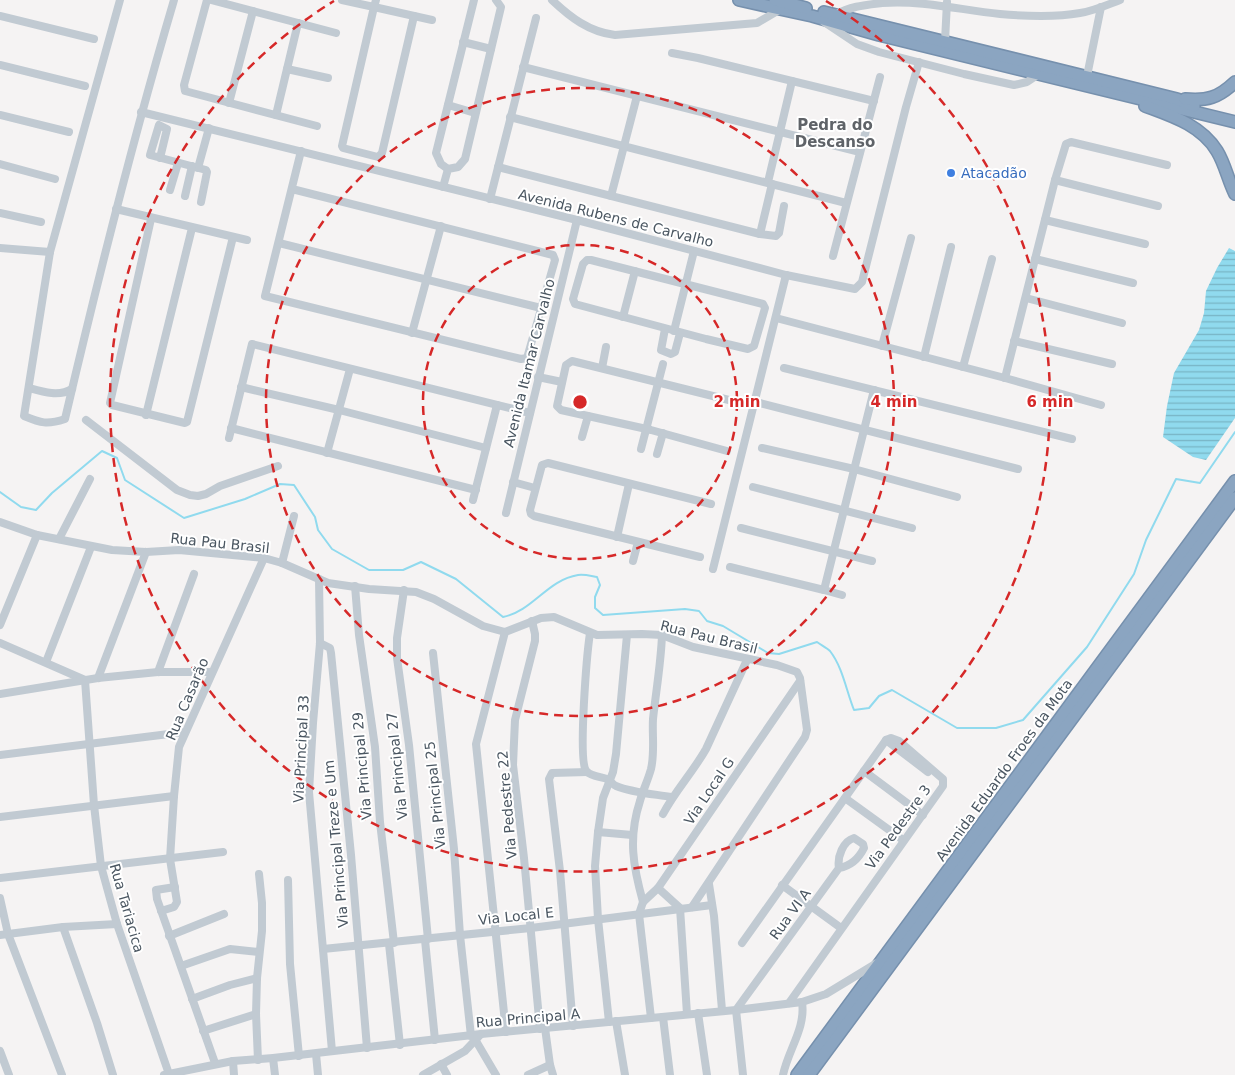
<svg xmlns="http://www.w3.org/2000/svg" width="1235" height="1075" viewBox="0 0 1235 1075" font-family="'DejaVu Sans',sans-serif">
  <style>
    .water { fill: url(#water-rules) }
    .lines { fill: none; stroke-linecap: round; stroke-linejoin: round }
    .stream { stroke: #90daee; stroke-width: 2 }
    .highway-casing { stroke: #7690ad; stroke-width: 14 }
    .minor { stroke: #c1cad2; stroke-width: 8 }
    .highway { stroke: #8ba5c1; stroke-width: 11 }
    .ring { fill: none; stroke: #d62828; stroke-width: 2.5; stroke-dasharray: 9 6 }
    .shop-dot { fill: #3f7fe0; stroke: #fff; stroke-width: 2 }
    .labels { text-anchor: middle; stroke-width: 4; stroke-linejoin: round; paint-order: stroke }
    .shop-label { font-size: 14px; fill: #366cbe; stroke: #fff; text-anchor: start }
    .street-label { font-size: 14px; fill: #4a5661; stroke: #fff }
    .neighbourhood-label { font-size: 15px; font-weight: bold; fill: #5f6368; stroke: #fff }
    .centre { fill: #d62828; stroke: #fff; stroke-width: 2.5 }
    .ring-label { font-size: 15px; text-anchor: middle; font-weight: bold; fill: #d62828; stroke: #fff; stroke-width: 4; stroke-linejoin: round; paint-order: stroke }
  </style>
  <defs>
    <pattern id="water-rules" width="6" height="5" patternUnits="userSpaceOnUse" patternTransform="scale(1.25)"><rect width="6" height="5" fill="#90daee"/><path d="M0 2.5h6" fill="none" stroke="#78b4c4"/></pattern>
  </defs>
  <rect width="100%" height="100%" fill="#f5f3f3"/>
  <path class="water" d="M1229,248L1235,251V418L1206,460L1193,457L1163,437L1167,406L1174,373L1199,330L1204,313L1206,291L1217,268Z"/>
  <g class="lines">
    <path class="stream" d="M0,492L21,507L36,510L52,493L102,451L117,458L125,480L184,518L245,499L280,484L294,485L315,517L318,530L332,549L369,570H403L421,562L456,579L503,617C533,611 547,580 578,575C584,574 591,576 597,577L600,585L595,597V608L603,615L685,609L699,611L707,621L723,626L768,653L779,654L817,642C821,645 827,648 830,651C843,668 846,690 854,710L869,708L879,696L892,690L957,728H996L1023,720L1087,647L1134,574L1146,540L1176,479L1200,483L1235,432"/>
    <defs>
      <g id="highway">
        <path d="M739,0L812,16L879,35L1235,122"/>
        <path d="M775,0L806,8"/>
        <path d="M824,12L1177,99L1194,106"/>
        <path d="M1185,99C1207,101 1218,98 1235,82"/>
        <path d="M1145,106C1172,116 1201,125 1217,151C1225,164 1228,180 1235,194"/>
        <path d="M797,1075L1235,481"/>
        <path d="M809,1075L1235,498"/>
      </g>
    </defs>
    <use href="#highway" class="highway-casing"/>
    <g class="minor">
      <path d="M120,0L50,252L24,416C41,423 47,425 65,419C98,278 133,139 174,0"/>
      <path d="M207,0L184,85L185,91L317,126"/>
      <path d="M211,0L336,33"/>
      <path d="M342,0L374,7L342,146L343,148L378,157L382,153L414,16"/>
      <path d="M376,0L374,7L432,20"/>
      <path d="M552,0C570,17 589,32 615,35L757,23L779,10"/>
      <path d="M835,15C851,6 865,5 882,3C923,0 960,10 1000,14C1023,16 1058,17 1080,13C1094,11 1107,5 1120,0"/>
      <path d="M0,16L94,39"/>
      <path d="M824,22L857,44L879,52L964,74L1014,85L1027,82L1039,74"/>
      <path d="M945,41L947,2"/>
      <path d="M463,42L491,49"/>
      <path d="M672,53L698,58L874,101"/>
      <path d="M0,65L85,86"/>
      <path d="M523,67L860,152"/>
      <path d="M287,69L328,78"/>
      <path d="M1087,76L1101,7"/>
      <path d="M229,103L253,11"/>
      <path d="M448,105L475,113"/>
      <path d="M141,112L577,220L786,275L855,289L862,282L906,107L919,62"/>
      <path d="M0,115L69,132"/>
      <path d="M276,115L298,23"/>
      <path d="M510,117L846,203"/>
      <path d="M160,158L167,129L159,125L150,155L206,170L207,172L201,202"/>
      <path d="M0,164L55,179"/>
      <path d="M498,167L760,234"/>
      <path d="M198,168L209,128"/>
      <path d="M448,169L441,164L436,153L474,0"/>
      <path d="M1055,180L1158,206"/>
      <path d="M768,182L792,81"/>
      <path d="M772,184L760,234L776,236L779,233L784,206"/>
      <path d="M443,187L448,169L458,167L465,159L501,7L496,0"/>
      <path d="M292,189L553,255L555,260L527,358L521,359L265,296L301,151"/>
      <path d="M170,190L178,163"/>
      <path d="M185,196L192,166"/>
      <path d="M611,196L637,96"/>
      <path d="M490,199L536,18"/>
      <path d="M116,209L247,240"/>
      <path d="M0,213L41,222"/>
      <path d="M151,219L110,403L112,405L185,423L187,422L233,237"/>
      <path d="M1045,220L1145,244"/>
      <path d="M279,243L541,308"/>
      <path d="M0,248L50,252"/>
      <path d="M833,256L880,77"/>
      <path d="M1035,259L1133,283"/>
      <path d="M587,260H591L763,304L765,308L754,346L748,349L706,339L575,304L573,299L583,264Z"/>
      <path d="M1026,298L1122,323"/>
      <path d="M623,317L635,271"/>
      <path d="M776,318L1005,378L1101,405"/>
      <path d="M665,329L661,350L671,354L675,352L680,333"/>
      <path d="M674,331L694,251"/>
      <path d="M412,333L441,226"/>
      <path d="M1014,341L1112,364"/>
      <path d="M882,346L911,238"/>
      <path d="M924,357L951,247"/>
      <path d="M963,367L992,259"/>
      <path d="M602,368L606,347"/>
      <path d="M784,368L1072,439"/>
      <path d="M538,377L562,382"/>
      <path d="M1005,378L1055,180L1066,144L1071,142L1167,165"/>
      <path d="M241,387L339,410L486,448"/>
      <path d="M29,388C43,392 59,397 72,389"/>
      <path d="M756,402L1018,469"/>
      <path d="M146,415L192,228"/>
      <path d="M86,420L177,490L190,495L198,496L206,494L220,486L278,466"/>
      <path d="M231,428L476,490"/>
      <path d="M582,437L588,416"/>
      <path d="M229,438L252,344L530,413"/>
      <path d="M762,448L854,469L957,497"/>
      <path d="M641,449L663,364"/>
      <path d="M727,451L651,430L561,410L557,406L566,365L572,361L741,403"/>
      <path d="M327,453L350,369"/>
      <path d="M657,454L663,433"/>
      <path d="M513,482L535,488"/>
      <path d="M753,487L912,528"/>
      <path d="M473,500L497,405"/>
      <path d="M506,513L577,220"/>
      <path d="M0,522L37,535L112,550L146,552L179,550L264,558L282,563L328,583L369,589L416,592L434,599L483,626L505,632L541,618L554,617L597,635L642,634L662,635L693,647L777,665L797,672L800,678L807,730L805,737L692,907"/>
      <path d="M741,528L872,561"/>
      <path d="M617,537L629,484"/>
      <path d="M59,539L90,479"/>
      <path d="M700,557L534,516L531,514L530,510L542,465L548,463L711,504"/>
      <path d="M633,561L638,542"/>
      <path d="M282,563L294,516"/>
      <path d="M730,567L824,590L874,390"/>
      <path d="M713,569L786,275"/>
      <path d="M319,579L320,643L313,723L309,792L332,1051"/>
      <path d="M355,586L359,635L375,747L380,822L394,943"/>
      <path d="M404,590L397,638V658L409,745L428,939"/>
      <path d="M824,590L842,595"/>
      <path d="M532,621L535,634V641L515,720L513,765L524,858L540,1029"/>
      <path d="M0,625L37,535"/>
      <path d="M505,632L476,744L506,1032"/>
      <path d="M590,633C587,653 578,758 586,771C590,776 601,777 607,779C611,781 612,784 616,786C633,793 654,794 672,797"/>
      <path d="M0,643L85,680"/>
      <path d="M320,643L330,648L331,653L351,855L367,1048"/>
      <path d="M433,653L454,849L460,935L471,1036"/>
      <path d="M46,662L91,547"/>
      <path d="M158,672L194,574"/>
      <path d="M98,678L146,552"/>
      <path d="M85,680L94,805L101,866L117,924L169,1074"/>
      <path d="M0,694L98,678L158,672H212"/>
      <path d="M886,740L928,772"/>
      <path d="M0,755L185,732"/>
      <path d="M864,771L923,815"/>
      <path d="M845,798L903,840"/>
      <path d="M663,814C675,791 693,772 706,749L747,660"/>
      <path d="M0,817L174,796"/>
      <path d="M598,832L632,835"/>
      <path d="M0,878L223,852"/>
      <path d="M288,880L290,964L299,1056"/>
      <path d="M709,884L714,916L722,1010"/>
      <path d="M782,885L841,928"/>
      <path d="M175,887L156,890L157,899L215,1063"/>
      <path d="M658,888L680,908L687,1014"/>
      <path d="M0,898L8,934L62,1075"/>
      <path d="M643,902C633,866 628,838 640,801C643,790 648,780 651,769C655,752 652,735 653,719C656,691 661,663 662,635"/>
      <path d="M161,911L174,907L177,902L170,859L174,796L179,747L264,558"/>
      <path d="M63,927L97,1023L113,1075"/>
      <path d="M0,935L63,927L117,924"/>
      <path d="M169,936L224,914"/>
      <path d="M425,940L435,1040"/>
      <path d="M742,943L886,740L891,738L899,741L943,779V786L789,1003"/>
      <path d="M389,944L400,1045"/>
      <path d="M323,949L531,928L712,905"/>
      <path d="M181,966L230,949L259,952"/>
      <path d="M192,999L230,985L257,978"/>
      <path d="M698,1013L707,1075"/>
      <path d="M663,1017L670,1075"/>
      <path d="M651,1018L639,914L643,902L658,888L800,681"/>
      <path d="M616,1021L625,1075"/>
      <path d="M609,1022L598,919L595,866L598,832L603,798L613,772L616,754L627,635"/>
      <path d="M573,1026L560,871L549,779L552,773L587,772"/>
      <path d="M545,1028L550,1065L553,1075"/>
      <path d="M203,1031L256,1014"/>
      <path d="M476,1041L496,1075"/>
      <path d="M0,1051L9,1075"/>
      <path d="M316,1054L318,1075"/>
      <path d="M273,1058L275,1075"/>
      <path d="M258,1060L256,1014L257,978L262,931V903L259,874"/>
      <path d="M233,1061L234,1075"/>
      <path d="M441,1064L447,1075"/>
      <path d="M164,1075L233,1061L273,1058L481,1034L736,1010L802,1002L826,994L877,963"/>
      <path d="M423,1075L465,1051L481,1034"/>
      <path d="M528,1075L550,1065"/>
      <path d="M743,1075L736,1010L839,868C851,866 859,858 864,848L863,844L854,838C843,841 837,857 839,868"/>
      <path d="M783,1075C788,1050 806,1028 802,1002"/>
    </g>
    <use href="#highway" class="highway"/>
  </g>
  <g class="ring">
    <circle cx="580" cy="402" r="157"/>
    <circle cx="580" cy="402" r="314"/>
    <path d="M826 1A470 470 0 1 1 334 1"/>
  </g>
  <circle class="shop-dot" cx="951" cy="173" r="5"/>
  <g class="labels">
    <g class="shop-label">
      <text x="961" y="178">Atacadão</text>
    </g>
    <g class="street-label">
      <text transform="translate(616 218) rotate(14)" y="5">Avenida Rubens de Carvalho</text>
      <text transform="translate(529 363) rotate(-76)" y="5">Avenida Itamar Carvalho</text>
      <text transform="translate(220 543) rotate(6)" y="5">Rua Pau Brasil</text>
      <text transform="translate(709 637) rotate(14)" y="5">Rua Pau Brasil</text>
      <text transform="translate(187 699) rotate(-67)" y="5">Rua Casarão</text>
      <text transform="translate(301 749) rotate(-87)" y="5">Via Principal 33</text>
      <text transform="translate(362 766) rotate(-95)" y="5">Via Principal 29</text>
      <text transform="translate(397 766) rotate(-96)" y="5">Via Principal 27</text>
      <text transform="translate(1004 770) rotate(-54)" y="5">Avenida Eduardo Froes da Mota</text>
      <text transform="translate(709 791) rotate(-56)" y="5">Via Local G</text>
      <text transform="translate(435 795) rotate(-96)" y="5">Via Principal 25</text>
      <text transform="translate(507 805) rotate(-95)" y="5">Via Pedestre 22</text>
      <text transform="translate(898 827) rotate(-54)" y="5">Via Pedestre 3</text>
      <text transform="translate(336 844) rotate(-95)" y="5">Via Principal Treze e Um</text>
      <text transform="translate(127 908) rotate(74)" y="5">Rua Tariacica</text>
      <text transform="translate(790 914) rotate(-54)" y="5">Rua VI A</text>
      <text transform="translate(516 916) rotate(-6)" y="5">Via Local E</text>
      <text transform="translate(528 1018) rotate(-5)" y="5">Rua Principal A</text>
    </g>
    <g class="neighbourhood-label">
      <text x="835" y="130">Pedra do<tspan x="835" dy="17">Descanso</tspan></text>
    </g>
  </g>
  <circle cx="580" cy="402" r="8" class="centre"/>
  <g class="ring-label">
    <text x="737" y="407">2 min</text>
    <text x="894" y="407">4 min</text>
    <text x="1050" y="407">6 min</text>
  </g>
</svg>
